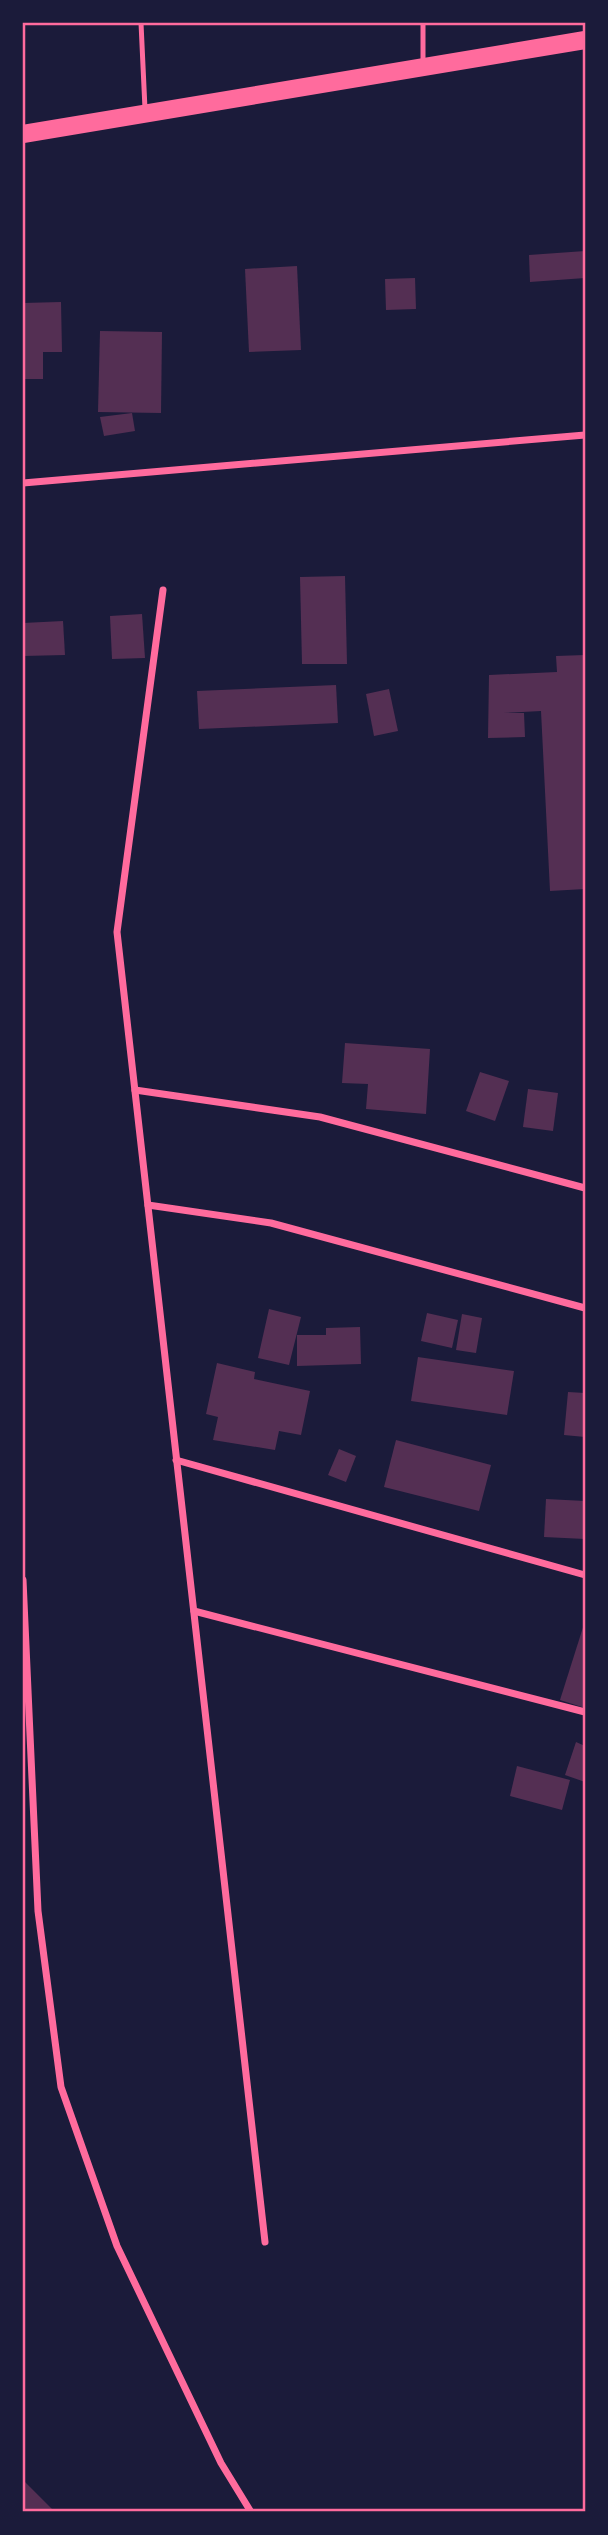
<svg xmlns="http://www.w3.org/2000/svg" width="608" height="2535" viewBox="0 0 608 2535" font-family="'DejaVu Sans',sans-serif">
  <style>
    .building { fill: #542f53 }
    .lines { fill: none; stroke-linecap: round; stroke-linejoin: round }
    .service { stroke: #ff6b9d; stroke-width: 5 }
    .minor { stroke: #ff6b9d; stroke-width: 7 }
    .primary { stroke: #ff6b9d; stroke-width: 18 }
    .neatline { fill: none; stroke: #ff6b9d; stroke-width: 2.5 }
  </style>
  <rect width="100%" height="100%" fill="#1b1b3a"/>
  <g class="building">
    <path d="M585,251V278L530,282L529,255Z"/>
    <path d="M297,266L301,350L249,352L245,269Z"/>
    <path d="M415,278L416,309L386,310L385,279Z"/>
    <path d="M61,302L62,352H43V379H23V303Z"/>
    <path d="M100,331L162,332L161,413L98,412Z"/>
    <path d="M132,413L135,431L104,436L100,417Z"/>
    <path d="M345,576L347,664H302L300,577Z"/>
    <path d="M142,614L145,658L112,659L110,616Z"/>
    <path d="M63,621L65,655L23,656V623Z"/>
    <path d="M585,655V889L550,891L541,711L503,713H524L525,737L488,738L489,675L557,672L556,656Z"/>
    <path d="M336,685L338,723L199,729L197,691Z"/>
    <path d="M389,689L398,731L374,736L366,694Z"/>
    <path d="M345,1043L430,1049L426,1114L366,1109L368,1084L342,1083Z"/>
    <path d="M480,1072L509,1081L495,1121L466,1111Z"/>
    <path d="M528,1089L558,1093L553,1131L523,1127Z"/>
    <path d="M269,1309L301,1317L289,1365L258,1358Z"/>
    <path d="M427,1313L458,1320L452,1348L421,1341Z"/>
    <path d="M462,1314L482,1318L476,1353L456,1350Z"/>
    <path d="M360,1327L361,1364L297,1366V1335H326V1328Z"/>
    <path d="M418,1357L514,1371L507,1415L411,1401Z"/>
    <path d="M217,1363L255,1372L254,1379L310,1391L301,1435L279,1431L275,1450L213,1440L218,1417L206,1414Z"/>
    <path d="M568,1392L585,1393V1437L564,1435Z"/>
    <path d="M396,1440L491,1465L479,1511L384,1487Z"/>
    <path d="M339,1449L356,1456L346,1482L328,1475Z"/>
    <path d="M546,1499L585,1501V1539L544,1537Z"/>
    <path d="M585,1621V1708L560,1700Z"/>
    <path d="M576,1742L585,1746V1782L565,1775Z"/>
    <path d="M517,1766L570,1780L562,1810L510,1796Z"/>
    <path d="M23,2480L52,2509L50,2512H23Z"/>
  </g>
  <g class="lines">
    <g class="service">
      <path d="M141,23L145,109"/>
      <path d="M423,23V64"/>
    </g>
    <g class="minor">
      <path d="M23,483L585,435"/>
      <path d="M163,590L117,932L265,2242"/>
      <path d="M135,1090L320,1117L585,1188"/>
      <path d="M148,1205L271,1223L585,1308"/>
      <path d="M176,1460L585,1575"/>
      <path d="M23,1580L38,1911L61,2087L117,2246L221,2463L251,2512"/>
      <path d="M194,1611L585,1712"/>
    </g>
    <path class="primary" d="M23,134L585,40"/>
  </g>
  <rect width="608" height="2535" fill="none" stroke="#1b1b3a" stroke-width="49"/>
  <rect x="24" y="24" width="560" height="2486" class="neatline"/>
</svg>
